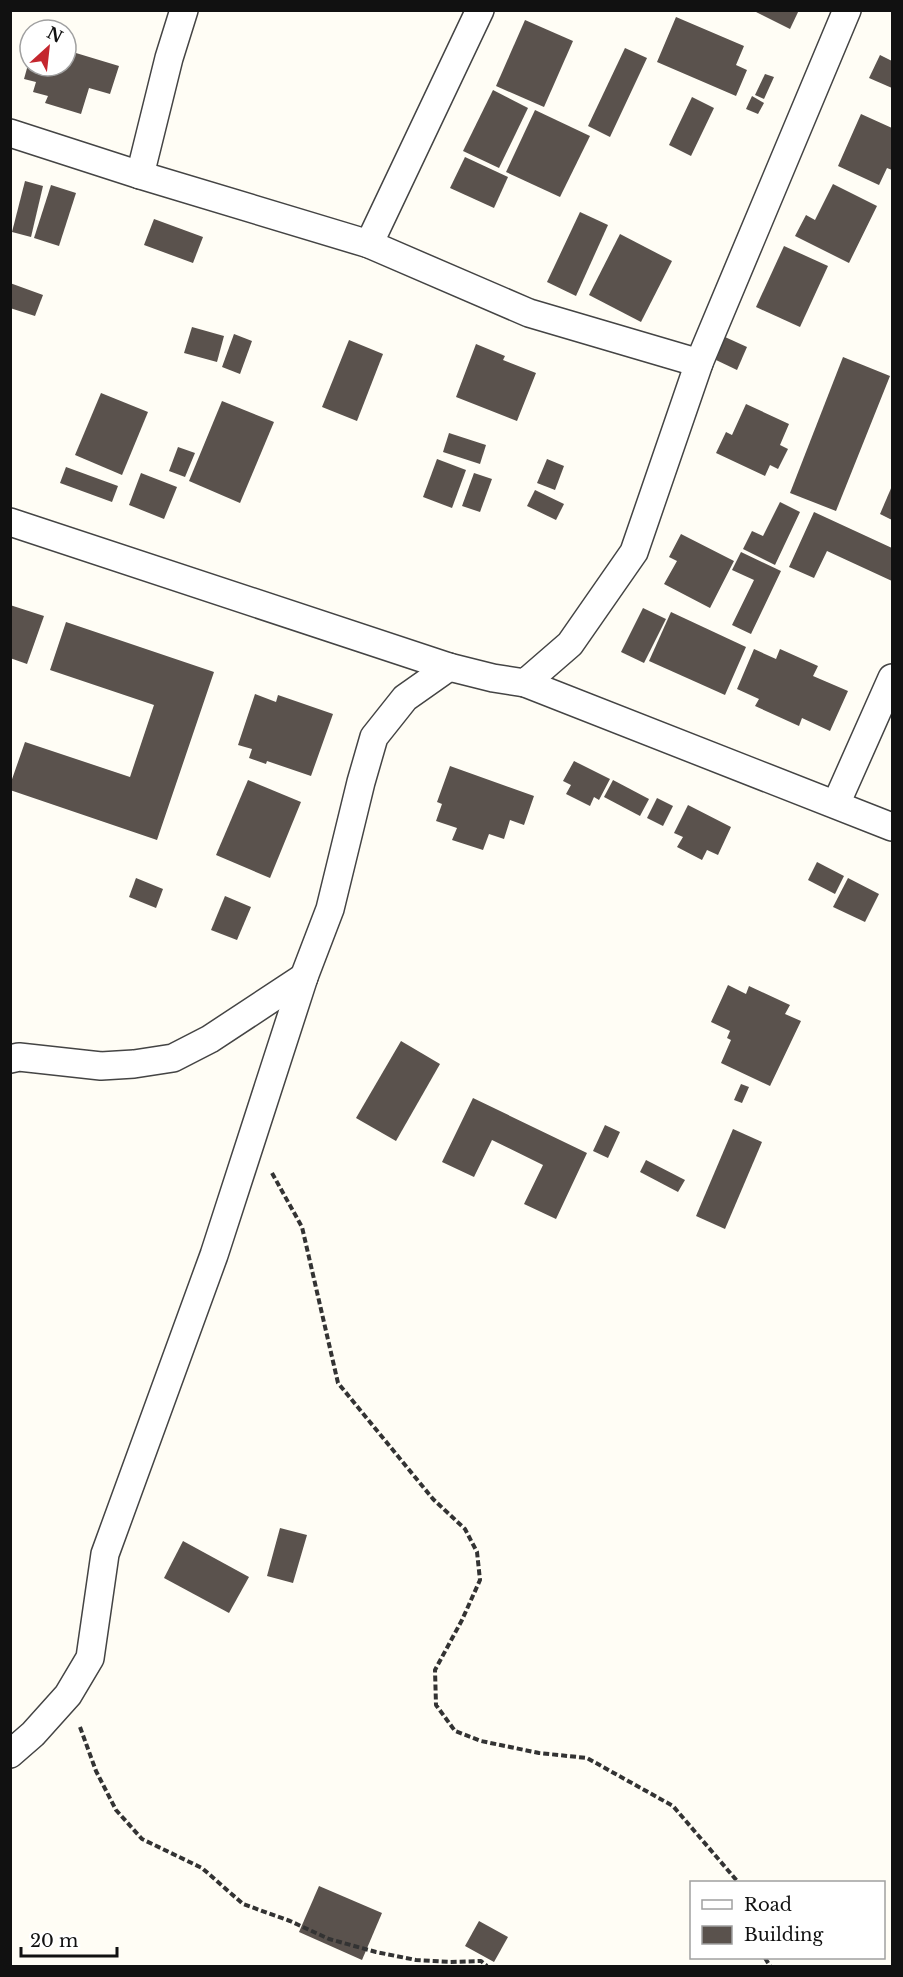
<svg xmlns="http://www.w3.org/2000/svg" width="903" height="1977" viewBox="0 0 903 1977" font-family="'Libre Baskerville',serif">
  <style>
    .building { fill: #5a524d }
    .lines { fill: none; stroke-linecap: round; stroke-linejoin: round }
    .street-casing { stroke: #444; stroke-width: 30 }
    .path { stroke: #333; stroke-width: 4; stroke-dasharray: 6 3; stroke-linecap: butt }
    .street { stroke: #fff; stroke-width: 27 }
  </style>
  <rect width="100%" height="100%" fill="#fffdf5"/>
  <g class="building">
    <path d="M752,10H799L790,29Z"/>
    <path d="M676,17L744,46L736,65L747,70L736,96L657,62Z"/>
    <path d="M525,20L573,41L544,107L496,86Z"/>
    <path d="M625,48L647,58L610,137L588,126Z"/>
    <path d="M66,50L119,66L110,94L89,88L81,114L45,103L48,96L33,92L36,82L24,79L29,61L30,66H66Z"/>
    <path d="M880,55L892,61V88L869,78Z"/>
    <path d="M765,74L774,77L764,99L755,95Z"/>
    <path d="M493,90L528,108L499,168L463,151Z"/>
    <path d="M752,96L764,103L758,114L746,109Z"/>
    <path d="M692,97L714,108L691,156L669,145Z"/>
    <path d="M535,110L590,136L560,197L506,172Z"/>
    <path d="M861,114L892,128V170L887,168L879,185L838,166Z"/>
    <path d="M465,157L508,177L494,208L450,188Z"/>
    <path d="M25,181L43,186L31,237L12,232Z"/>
    <path d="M833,184L877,206L849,263L795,236L806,215L815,220Z"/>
    <path d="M51,185L76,193L59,246L34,238Z"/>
    <path d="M580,212L608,225L576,296L547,282Z"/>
    <path d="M154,219L203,237L193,263L144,245Z"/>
    <path d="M620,234L672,261L641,322L589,295Z"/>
    <path d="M784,246L828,266L800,327L756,307Z"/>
    <path d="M10,283L43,295L35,316L10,308Z"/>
    <path d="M192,327L224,336L217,362L184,353Z"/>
    <path d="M234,334L252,341L240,374L222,367Z"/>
    <path d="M725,337L747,347L737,370L716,360Z"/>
    <path d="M349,340L383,354L357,421L322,407Z"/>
    <path d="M476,344L505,356L503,360L536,373L517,421L456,397Z"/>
    <path d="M843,357L890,376L836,511L790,493Z"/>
    <path d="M101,393L148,412L122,475L75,455Z"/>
    <path d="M222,401L274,422L240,503L189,481Z"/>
    <path d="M746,404L789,424L780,445L788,449L778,469L770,465L765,476L716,453L726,432L732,435Z"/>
    <path d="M449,433L486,445L480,464L443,452Z"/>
    <path d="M178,447L195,453L185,477L169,471Z"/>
    <path d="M437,459L466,470L452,508L423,497Z"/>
    <path d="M547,459L564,466L555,490L537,483Z"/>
    <path d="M66,467L118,486L112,502L60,483Z"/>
    <path d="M141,473L177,487L164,519L129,505Z"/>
    <path d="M474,473L492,479L480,512L462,506Z"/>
    <path d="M892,486V520L880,514Z"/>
    <path d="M535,490L564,504L556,520L527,506Z"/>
    <path d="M780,502L800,512L775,565L743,549L752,531L763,536Z"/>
    <path d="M814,512L892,548V581L827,551L814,578L789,567Z"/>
    <path d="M681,534L734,561L710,608L664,584L677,561L669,557Z"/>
    <path d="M741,552L781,571L751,634L732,625L754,580L732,570Z"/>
    <path d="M10,605L44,616L27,664L10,658Z"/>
    <path d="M643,608L666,619L644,663L621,652Z"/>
    <path d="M671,612L746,647L725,695L649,661Z"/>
    <path d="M66,622L214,672L157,840L10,790V785L25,742L130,777L154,705L50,670Z"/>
    <path d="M754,649L776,659L780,649L818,666L813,676L848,691L830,731L802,718L799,726L755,706L759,699L737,689Z"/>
    <path d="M255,694L276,702L278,695L333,714L311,776L267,761L266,764L249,758L252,749L238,745Z"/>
    <path d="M574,761L610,779L599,800L594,797L590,806L566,794L571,785L563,781Z"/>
    <path d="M450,766L534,796L524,825L510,820L504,839L489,834L483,850L452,840L457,828L436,821L442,804L437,802Z"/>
    <path d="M248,780L301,802L270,878L216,855Z"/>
    <path d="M613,780L649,799L640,816L604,797Z"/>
    <path d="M657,798L673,806L663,826L647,818Z"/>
    <path d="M688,805L731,827L718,855L707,850L702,860L677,847L683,837L674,833Z"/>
    <path d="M817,862L844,876L835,894L808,880Z"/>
    <path d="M136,878L163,889L156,908L129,897Z"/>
    <path d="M848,878L879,894L865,922L833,907Z"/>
    <path d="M225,896L251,907L237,940L211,930Z"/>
    <path d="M728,985L746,994L749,986L790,1005L785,1014L801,1021L770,1086L721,1063L731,1040L727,1038L730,1031L711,1022Z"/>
    <path d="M401,1041L440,1064L396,1141L356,1118Z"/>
    <path d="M741,1084L749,1087L742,1103L734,1100Z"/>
    <path d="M473,1098L587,1153L556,1219L524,1204L543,1165L492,1140L474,1177L442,1162Z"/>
    <path d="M605,1125L620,1132L608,1158L593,1151Z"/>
    <path d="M733,1129L762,1142L725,1229L696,1216Z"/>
    <path d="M646,1160L685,1180L678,1192L640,1172Z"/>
    <path d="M280,1528L307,1535L293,1583L267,1576Z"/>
    <path d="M183,1541L249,1577L229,1613L164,1578Z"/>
    <path d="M319,1886L382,1913L362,1960L299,1932Z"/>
    <path d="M479,1921L508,1937L494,1962L465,1946Z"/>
  </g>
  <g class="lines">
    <defs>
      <g id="street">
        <path d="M10,133L140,175L369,244L529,313L699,363"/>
        <path d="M140,175L169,58L184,10"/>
        <path d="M369,244L480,10"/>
        <path d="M10,522L449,667"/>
        <path d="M525,683L892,827"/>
        <path d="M836,804L892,678"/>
        <path d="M10,1059L19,1057L101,1066L134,1064L173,1058L210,1039L304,977"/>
        <path d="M10,1754L33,1734L68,1695L90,1658L105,1554L214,1255L304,977L330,909L361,782L374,737L405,698L449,667L493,678L525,683L570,644L634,552L699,363L847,10"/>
      </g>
    </defs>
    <use href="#street" class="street-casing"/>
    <g class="path">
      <path d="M272,1173L302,1227L338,1383L433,1499L465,1529L477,1552L480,1580L462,1620L435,1670L436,1705L455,1731L481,1741L539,1753L587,1758L673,1806L738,1882"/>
      <path d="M80,1727L96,1771L116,1810L142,1839L202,1868L243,1904L290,1921L329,1939L376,1952L416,1960L450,1962L481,1961L487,1966"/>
      <path d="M765,1958L770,1966"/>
    </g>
    <use href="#street" class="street"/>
  </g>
  <rect width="903" height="1977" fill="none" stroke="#111111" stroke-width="24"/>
  <rect x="690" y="1881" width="195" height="78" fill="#ffffff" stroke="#a0a0a0" stroke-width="1.5"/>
  <rect x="702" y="1900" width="30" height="9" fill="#ffffff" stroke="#a0a0a0" stroke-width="1.5"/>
  <text x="744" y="1911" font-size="18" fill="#111111">Road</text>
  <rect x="702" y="1926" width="30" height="18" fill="#5a524d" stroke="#a0a0a0" stroke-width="1.5"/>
  <text x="744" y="1941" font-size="18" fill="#111111">Building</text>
  <g transform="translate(48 48) rotate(27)"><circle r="28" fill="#ffffff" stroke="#a0a0a0" stroke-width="1.5"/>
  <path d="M0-4.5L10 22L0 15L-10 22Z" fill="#c4262e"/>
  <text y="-9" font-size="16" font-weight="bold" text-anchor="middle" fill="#111111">N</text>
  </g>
  <path d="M21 1947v9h96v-9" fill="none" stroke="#111111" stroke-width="3"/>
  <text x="30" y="1947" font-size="18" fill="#111111" stroke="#ffffff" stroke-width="4.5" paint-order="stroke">20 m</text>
</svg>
